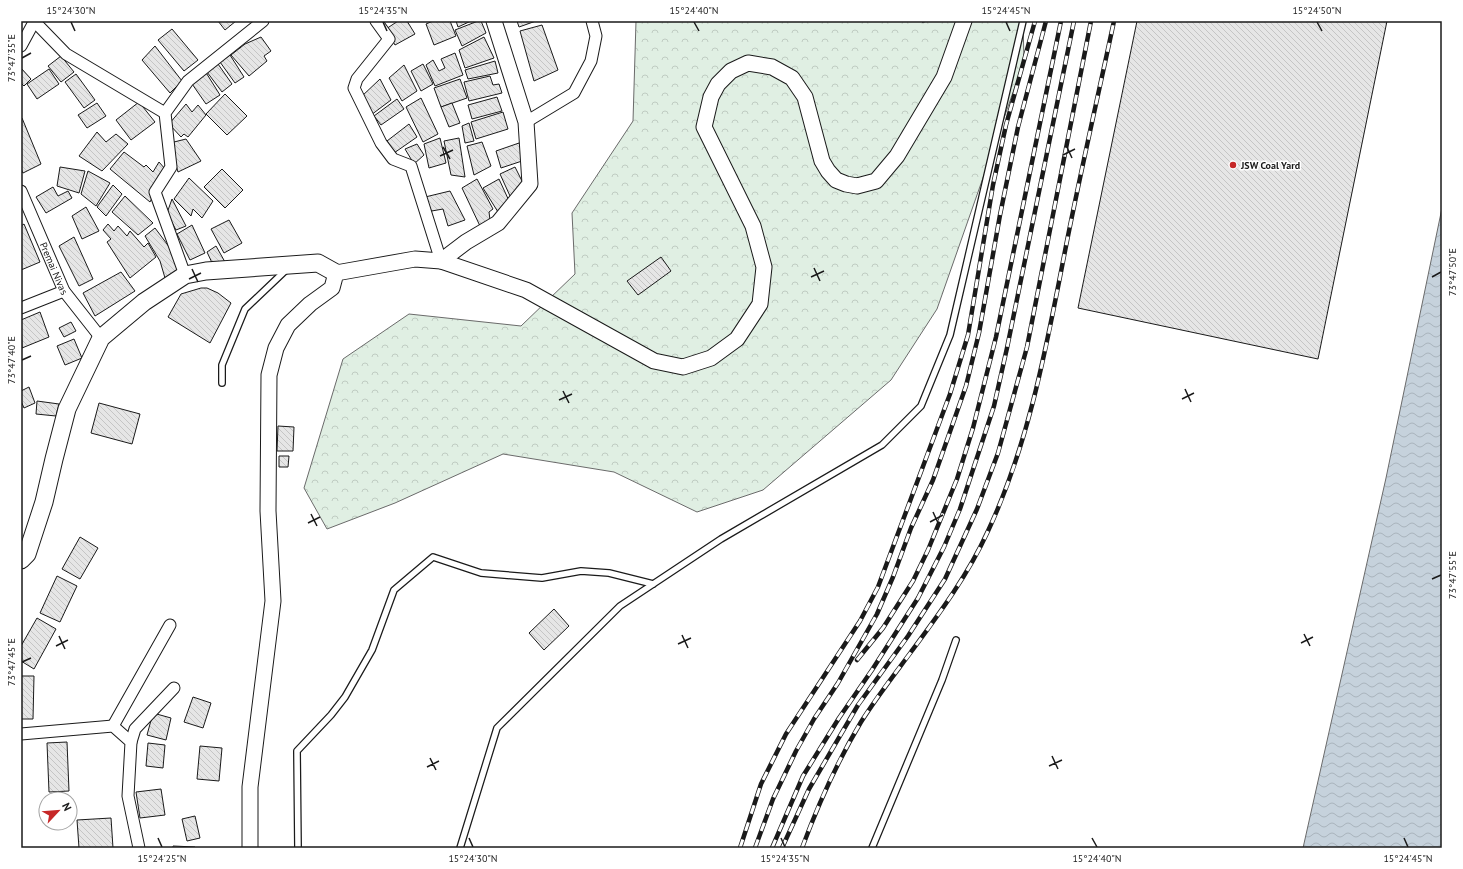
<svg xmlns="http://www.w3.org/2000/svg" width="1463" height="869" viewBox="0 0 1463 869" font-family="'PT Sans',sans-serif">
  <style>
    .forest { fill: url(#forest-crowns); stroke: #6a6a6a }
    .water { fill: url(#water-waves); stroke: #6a6a6a }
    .building { fill: url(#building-back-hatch); stroke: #1a1a1a }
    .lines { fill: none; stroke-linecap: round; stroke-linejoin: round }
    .lane-casing { stroke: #1a1a1a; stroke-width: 8 }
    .street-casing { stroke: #1a1a1a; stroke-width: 13 }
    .secondary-casing { stroke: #1a1a1a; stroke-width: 17 }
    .primary-casing { stroke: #1a1a1a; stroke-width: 19 }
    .lane { stroke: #fff; stroke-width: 5.5 }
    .street { stroke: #fff; stroke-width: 11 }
    .secondary { stroke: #fff; stroke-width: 15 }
    .primary { stroke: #fff; stroke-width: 17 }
    .rail-casing { stroke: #1a1a1a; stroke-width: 4.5 }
    .rail { stroke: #fff; stroke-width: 3; stroke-dasharray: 9; stroke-linecap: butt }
    .ticks { fill: none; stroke: #1a1a1a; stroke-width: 1.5 }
    .poi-dot { fill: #c62828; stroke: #fff; stroke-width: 1.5 }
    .labels { text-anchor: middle; stroke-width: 3; stroke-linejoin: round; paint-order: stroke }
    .poi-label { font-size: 10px; font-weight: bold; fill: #1a1a1a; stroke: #fff; text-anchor: start }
    .street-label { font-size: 10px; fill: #1a1a1a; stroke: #fff }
    .neatline { fill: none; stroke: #1a1a1a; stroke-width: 1.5 }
    .ticks-label { font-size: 10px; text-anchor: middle; fill: #1a1a1a }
  </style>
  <defs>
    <pattern id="forest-crowns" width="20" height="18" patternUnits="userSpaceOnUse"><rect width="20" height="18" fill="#e0efe3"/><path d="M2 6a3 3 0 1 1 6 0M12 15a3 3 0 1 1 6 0" fill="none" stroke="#c0ccc2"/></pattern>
    <pattern id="water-waves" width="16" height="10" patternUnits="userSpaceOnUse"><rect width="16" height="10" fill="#c6d2dc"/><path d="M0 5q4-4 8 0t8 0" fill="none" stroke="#aab4bc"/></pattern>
    <pattern id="building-back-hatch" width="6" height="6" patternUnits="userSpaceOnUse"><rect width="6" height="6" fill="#e6e6e6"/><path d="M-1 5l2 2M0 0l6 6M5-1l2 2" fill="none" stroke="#c5c5c5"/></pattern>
  </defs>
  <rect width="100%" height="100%" fill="#fff"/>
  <path class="forest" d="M636,21H921L923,23L926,21H1023L1024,61L937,309L891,380L763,490L697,512L614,472L503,454L395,503L327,529L304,488L343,359L409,314L521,326L575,274L572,213L633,121Z"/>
  <path class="water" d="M1442,208V848H1303L1386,478Z"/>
  <g class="building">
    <path d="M218,21H236L225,30Z"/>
    <path d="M398,21H407L415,34L395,45L386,29Z"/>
    <path d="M433,21H450L456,36L434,45L426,24Z"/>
    <path d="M456,21H471L458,27Z"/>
    <path d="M478,21H481L486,33L462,46L455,30Z"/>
    <path d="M517,21H536L519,27Z"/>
    <path d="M1137,21H1387L1318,359L1078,308Z"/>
    <path d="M542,25L558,70L534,81L520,31Z"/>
    <path d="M172,29L198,60L184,71L158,40Z"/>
    <path d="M261,37L271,51L264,56L267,61L249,76L231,55L245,44Z"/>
    <path d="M484,37L494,58L465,68L459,50Z"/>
    <path d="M155,46L182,81L170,93L142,60Z"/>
    <path d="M455,53L463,75L435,86L426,65L433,60L439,71L445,68L441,59Z"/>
    <path d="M230,55L244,77L235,83L220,62Z"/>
    <path d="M61,56L74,72L61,82L48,66Z"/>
    <path d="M495,61L498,73L468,79L465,70Z"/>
    <path d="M218,64L232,84L222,92L207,72Z"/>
    <path d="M423,64L433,84L421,91L411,71Z"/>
    <path d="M404,65L417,91L402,101L389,78Z"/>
    <path d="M21,68L31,79L24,86L21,83Z"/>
    <path d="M49,69L59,84L37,99L27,84Z"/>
    <path d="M205,71L220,95L206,104L190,81Z"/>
    <path d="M76,74L95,100L84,108L65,82Z"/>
    <path d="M490,76L493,85L499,84L502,93L469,101L464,82Z"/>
    <path d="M380,79L391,100L371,115L361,97Z"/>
    <path d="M460,79L467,98L441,107L434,88Z"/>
    <path d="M225,94L247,116L227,135L206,114Z"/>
    <path d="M497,97L502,111L472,119L468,105Z"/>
    <path d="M421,98L438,134L423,142L406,107Z"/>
    <path d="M397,99L404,109L381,125L374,116Z"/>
    <path d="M139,102L155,122L131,140L116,120Z"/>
    <path d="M97,103L106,116L87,128L78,115Z"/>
    <path d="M452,103L460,123L449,127L441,107Z"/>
    <path d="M186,104L192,112L198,105L206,115L188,137L184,134L181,137L169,124Z"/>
    <path d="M503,112L508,129L476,139L471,122Z"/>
    <path d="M21,118H22L41,164L23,173L21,169Z"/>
    <path d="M469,123L474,141L465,143L462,126Z"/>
    <path d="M409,124L417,137L394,153L387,141Z"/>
    <path d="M97,132L106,142L116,134L128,144L102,171L79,156Z"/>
    <path d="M440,138L446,163L429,168L424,144Z"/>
    <path d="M459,138L465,177L451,175L444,141Z"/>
    <path d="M186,139L201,161L178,172L170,143Z"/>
    <path d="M482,142L491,166L474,175L467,146Z"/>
    <path d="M519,143L525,160L501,168L496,151Z"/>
    <path d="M417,144L424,155L414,164L405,149Z"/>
    <path d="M124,152L144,167L146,165L153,172L159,162L166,170L150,202L110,169Z"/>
    <path d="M60,167L85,171L79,193L57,186Z"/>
    <path d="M515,167L524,185L510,196L500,174Z"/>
    <path d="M222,169L243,190L225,208L204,187Z"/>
    <path d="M88,171L110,183L96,206L81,194Z"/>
    <path d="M189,178L213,201L202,218L193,209L191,216L174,199Z"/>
    <path d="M477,179L493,209L489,212L490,220L480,226L462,188Z"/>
    <path d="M499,179L510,203L498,212L483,188Z"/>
    <path d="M113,185L122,194L106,216L97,207Z"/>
    <path d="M53,187L58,196L68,191L72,198L46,213L36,197Z"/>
    <path d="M450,191L465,220L448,226L443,209L426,212L421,198Z"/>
    <path d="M125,196L153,223L138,235L112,212Z"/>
    <path d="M172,199L186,226L176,230L167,213Z"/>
    <path d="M86,207L99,231L82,239L72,216Z"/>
    <path d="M229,220L242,243L224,253L211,229Z"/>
    <path d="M24,224L40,262L21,270V226Z"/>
    <path d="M108,224L114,231L118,226L127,236L130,231L144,247L148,243L156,257L130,278L107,242L111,239L103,230Z"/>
    <path d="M192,225L205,253L190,260L177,234Z"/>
    <path d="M155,228L170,248L182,268L165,278L160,261L145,236Z"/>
    <path d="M74,237L93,279L79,286L59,246Z"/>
    <path d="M216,246L225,262L214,267L207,252Z"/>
    <path d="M661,257L671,271L638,295L627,281Z"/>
    <path d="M121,272L135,291L95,316L83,293Z"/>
    <path d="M201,288H207L218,293L231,303L210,343L168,317L181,294Z"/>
    <path d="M40,312L49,337L22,348L21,320Z"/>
    <path d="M71,322L76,331L64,337L59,328Z"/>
    <path d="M74,339L82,358L65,365L57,346Z"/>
    <path d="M29,387L35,403L24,408L21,401V391Z"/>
    <path d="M37,401L59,404L56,416L36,414Z"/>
    <path d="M99,403L140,414L132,444L91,433Z"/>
    <path d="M278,426L294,427L293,451H277Z"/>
    <path d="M279,456H289L288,467H279Z"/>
    <path d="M80,537L98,548L80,579L62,569Z"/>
    <path d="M57,576L77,586L60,622L40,613Z"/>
    <path d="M554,609L569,626L544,650L529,633Z"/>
    <path d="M37,618L56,629L34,669L21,661V646Z"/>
    <path d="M21,676H34L33,719H21Z"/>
    <path d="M193,697L211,703L203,728L184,722Z"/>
    <path d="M153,713L171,718L166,740L147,735Z"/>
    <path d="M67,742L69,791L49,792L47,743Z"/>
    <path d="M148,743L165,745L163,768L146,766Z"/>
    <path d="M200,746L222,748L219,781L197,779Z"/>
    <path d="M161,789L165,815L140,818L136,792Z"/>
    <path d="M195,816L200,838L187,841L182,819Z"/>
    <path d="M111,818L113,848H79L77,820Z"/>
    <path d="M173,846L195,847V848H173Z"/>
  </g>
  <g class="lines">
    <defs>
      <g id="lane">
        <path d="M222,383V365L245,309L286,270"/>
        <path d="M298,848L297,751L331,715L345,697L372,650L394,590L433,557L481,573L542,578L581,571L609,573L653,584"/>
        <path d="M460,848L497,728L620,606L721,539L882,445L921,406L950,335L1023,21"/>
        <path d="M872,848L942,680L956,640"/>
      </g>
      <g id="street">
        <path d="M34,21L66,54L165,113"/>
        <path d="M376,21L389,39L357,79L354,88L381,143L393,159L411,166L441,261"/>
        <path d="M21,46L34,22"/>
        <path d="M526,122L574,93L591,61L596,36L592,21"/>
        <path id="s1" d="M21,191L64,291L101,338"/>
        <path d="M185,275L155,192L171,167L165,113L188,81L263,21"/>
        <path d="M21,308L64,291"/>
        <path d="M113,726L170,625"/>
        <path d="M21,734L113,726L131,742L128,796L139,848"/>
        <path d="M131,742L135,729L174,688"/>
      </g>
      <g id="secondary">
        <path d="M441,261L466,242L498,223L530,184L526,122L494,21"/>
        <path d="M250,848V787L273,601L268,511L269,375L276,348L288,325L310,304L332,288L336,273L415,259L441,261L526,290L654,361L683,367L711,358L737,339L760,304L764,267L753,226L704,127L711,97L718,84L731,71L748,63L772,67L792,78L805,97L822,161L828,171L836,180L846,184L857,186L876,181L897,156L944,77L964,21"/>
      </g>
      <path id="primary" d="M21,560L27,554L44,502L54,459L67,409L101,338L144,302L185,275L206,271L318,263L336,273"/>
    </defs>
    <use href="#lane" class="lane-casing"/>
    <use href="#street" class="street-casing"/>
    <use href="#secondary" class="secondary-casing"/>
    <use href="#primary" class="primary-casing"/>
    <use href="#lane" class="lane"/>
    <use href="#street" class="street"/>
    <use href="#secondary" class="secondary"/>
    <use href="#primary" class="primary"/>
    <defs>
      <g id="rail">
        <path d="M857,660L883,628L913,581L928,550L957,479L973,428L996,337L1061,21"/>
        <path d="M740,848L761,784L786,734L860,621L878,587L950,394L968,335L993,185L1006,125L1035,21"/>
        <path d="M755,848L773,799L796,751L814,719L838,683L877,614L893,577L911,528L933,480L966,386L979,333L1000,215L1018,127L1046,21"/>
        <path d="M772,848L803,776L839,718L872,670L918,598L944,547L960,509L994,406L1007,348L1074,21"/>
        <path d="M782,848L809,789L858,705L908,636L945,579L977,509L998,453L1027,347L1091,21"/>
        <path d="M802,848C818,805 837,762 861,722C876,698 894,675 911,652C939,614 968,575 988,531C1030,441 1047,343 1066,246C1081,170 1098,96 1114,21"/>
      </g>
    </defs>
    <use href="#rail" class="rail-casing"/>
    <use href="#rail" class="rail"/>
  </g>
  <path class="ticks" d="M71,22L75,31M383,22L387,31M694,22L699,31M1006,22L1010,31M1317,22L1322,31M22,58L31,53M1066,145L1072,158M443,147L450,159M1063,155L1075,149M440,156L453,150M814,268L820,281M192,269L198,282M811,277L824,271M1432,277L1441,272M189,279L201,273M22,360L31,356M1185,389L1191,402M563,391L569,403M1182,399L1194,393M559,400L572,394M933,512L939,525M311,514L317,526M930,522L943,515M308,523L320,517M1432,579L1441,575M1304,634L1310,646M682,635L688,648M59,636L65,649M1301,643L1313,637M678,644L691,638M56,646L68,640M22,662L31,658M1052,756L1058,769M430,758L436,770M1049,766L1062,760M427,767L439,761M158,838L162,847M469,838L473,847M781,838L785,847M1092,838L1097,847M1404,838L1408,847"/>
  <circle class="poi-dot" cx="1233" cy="165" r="4"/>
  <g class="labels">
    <g class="poi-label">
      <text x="1241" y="169">JSW Coal Yard</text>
    </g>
    <g class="street-label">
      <text dy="4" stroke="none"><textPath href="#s1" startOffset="84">Premai Nivas</textPath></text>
    </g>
  </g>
  <rect width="1463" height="869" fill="none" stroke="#ffffff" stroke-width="44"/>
  <g transform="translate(58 811) rotate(64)"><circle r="19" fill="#ffffff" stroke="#a3a3a3"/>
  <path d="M0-3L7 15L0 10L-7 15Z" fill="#c62828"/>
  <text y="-6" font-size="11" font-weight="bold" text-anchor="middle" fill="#1a1a1a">N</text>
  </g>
  <rect x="22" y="22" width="1419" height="825" class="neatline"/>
  <g class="ticks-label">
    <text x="71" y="14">15°24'30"N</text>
    <text x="383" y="14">15°24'35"N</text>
    <text x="694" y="14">15°24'40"N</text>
    <text x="1006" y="14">15°24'45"N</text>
    <text x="1317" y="14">15°24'50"N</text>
    <text transform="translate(11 58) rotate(-90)" y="4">73°47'35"E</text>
    <text transform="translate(1452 272) rotate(-90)" y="4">73°47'50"E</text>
    <text transform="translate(11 360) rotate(-90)" y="4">73°47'40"E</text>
    <text transform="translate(1452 575) rotate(-90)" y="4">73°47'55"E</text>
    <text transform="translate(11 662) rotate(-90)" y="4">73°47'45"E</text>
    <text x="162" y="862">15°24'25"N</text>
    <text x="473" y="862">15°24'30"N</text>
    <text x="785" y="862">15°24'35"N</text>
    <text x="1097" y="862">15°24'40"N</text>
    <text x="1408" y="862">15°24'45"N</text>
  </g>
</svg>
